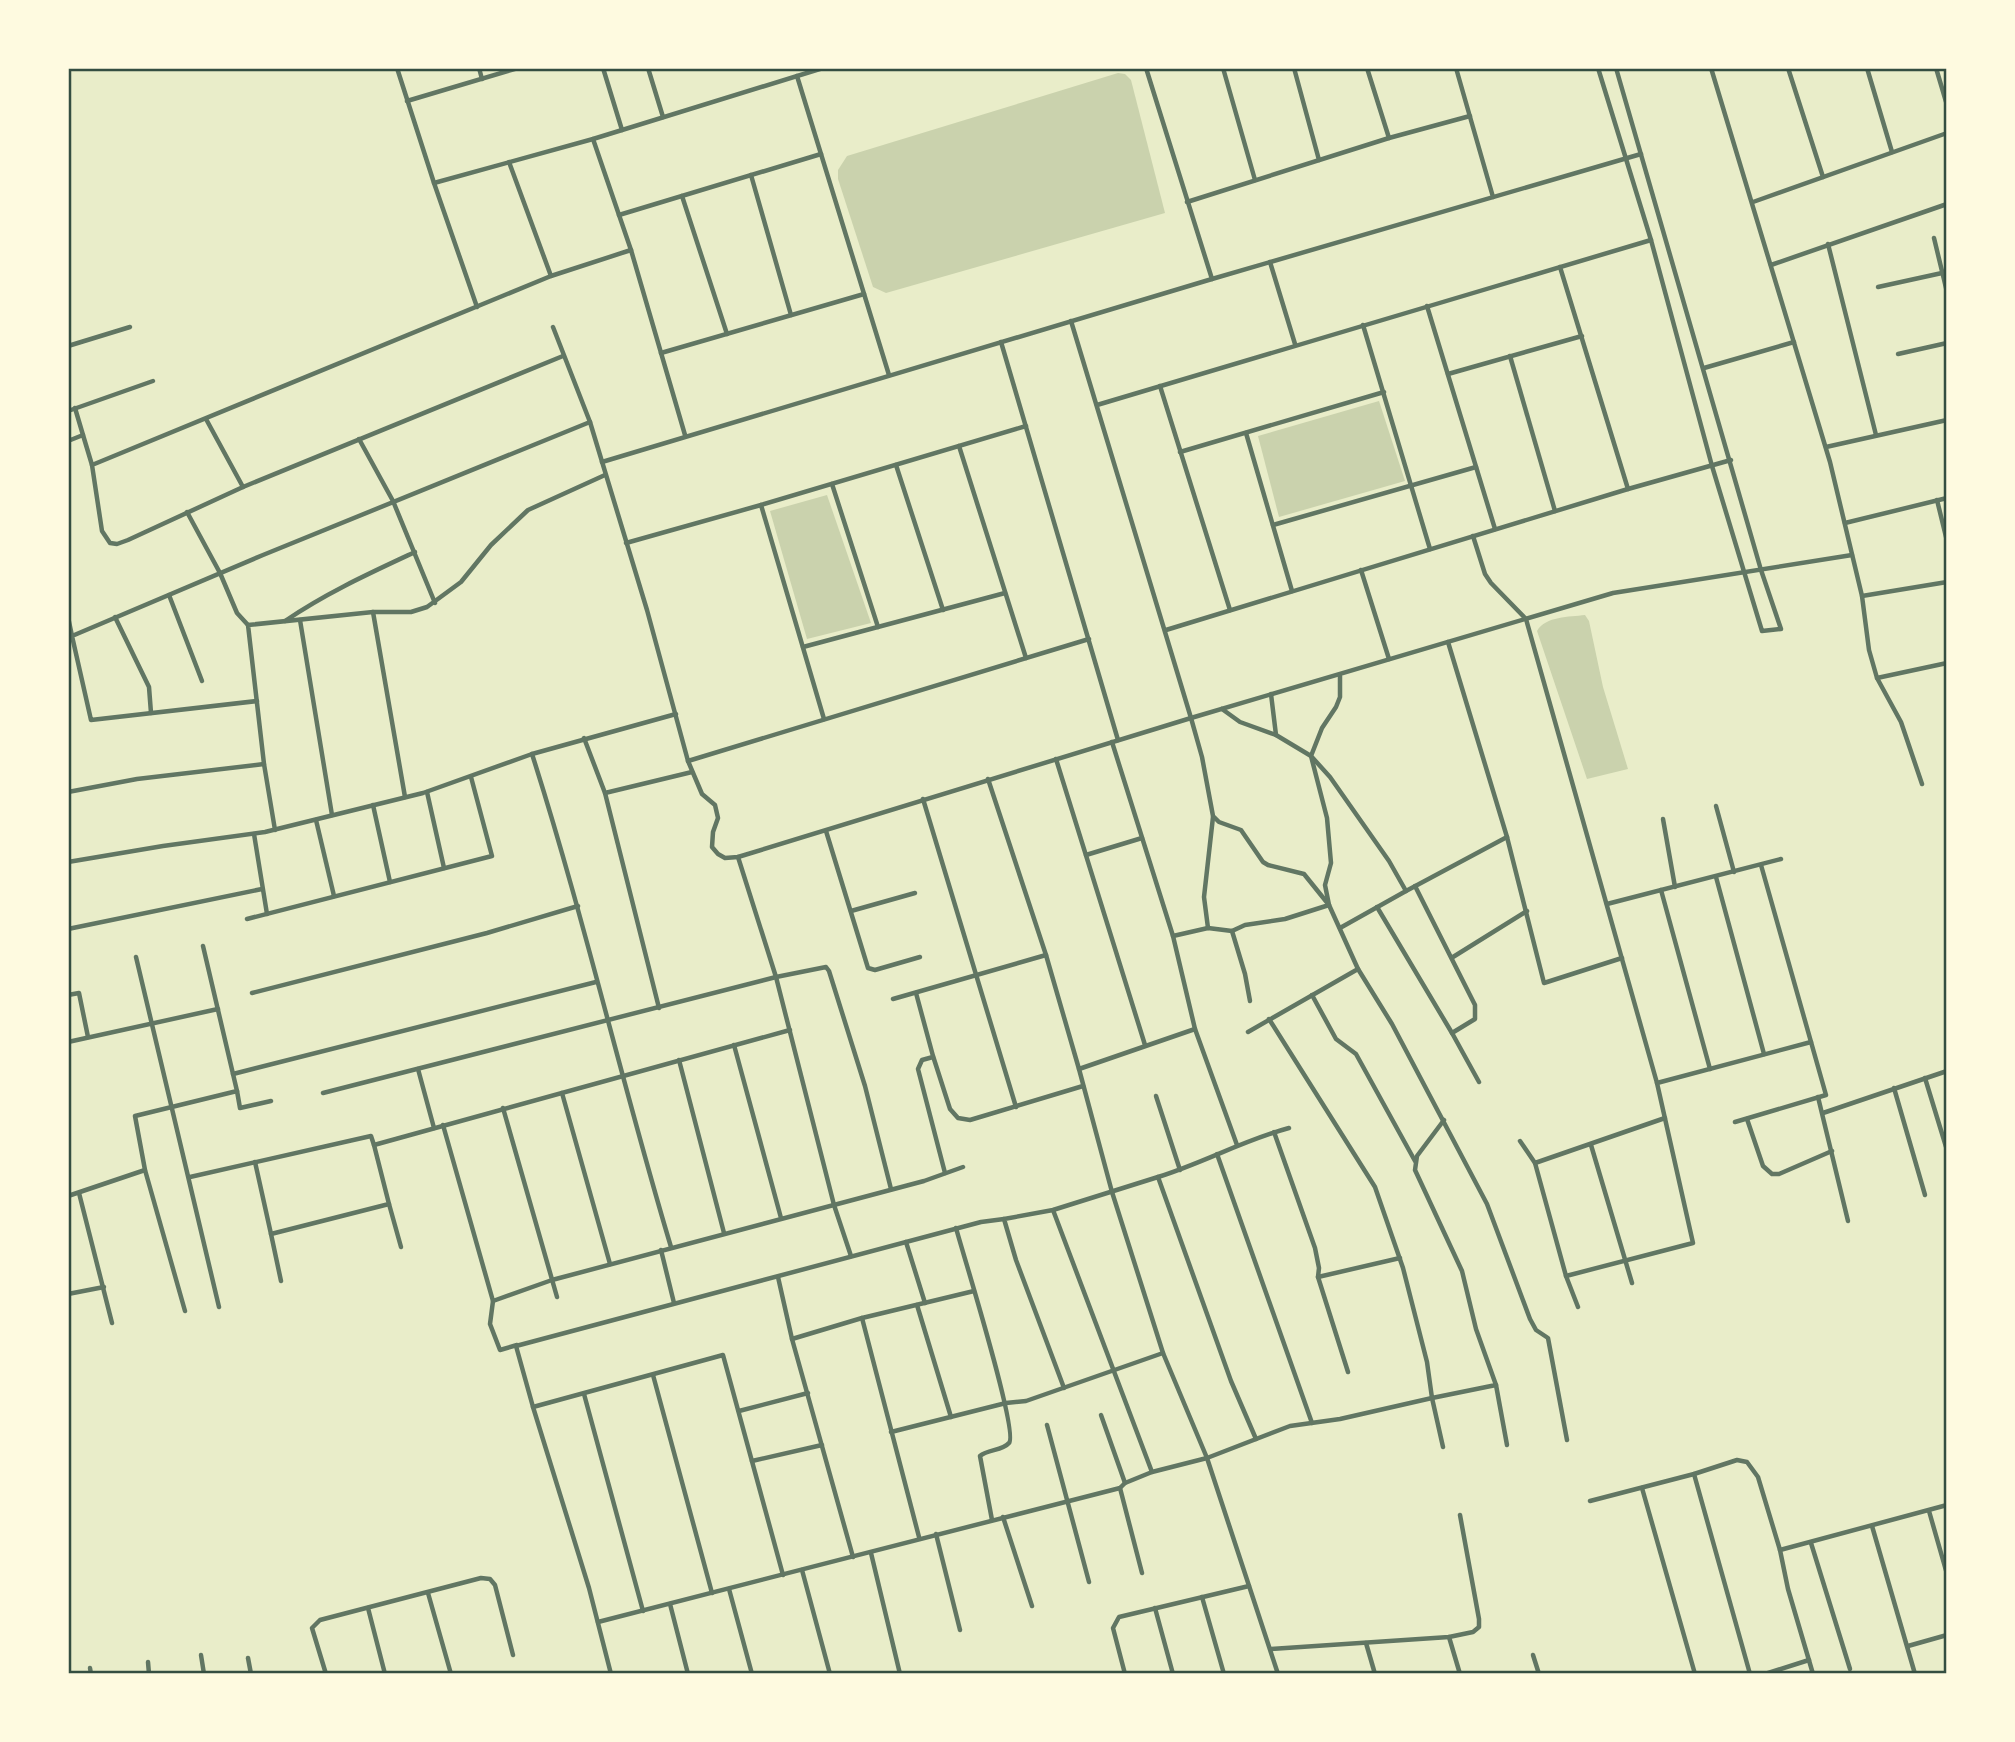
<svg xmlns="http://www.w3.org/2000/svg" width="2015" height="1742" viewBox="0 0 2015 1742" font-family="Spectral,serif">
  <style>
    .green { fill: #cad2ad }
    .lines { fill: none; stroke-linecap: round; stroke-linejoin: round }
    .minor { stroke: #617663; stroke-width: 4.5 }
    .neatline { fill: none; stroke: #344e41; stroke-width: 2.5 }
  </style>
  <rect width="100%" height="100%" fill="#e9edc9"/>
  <g class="green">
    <path d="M1118,73L1125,74L1131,80L1165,213L886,293L873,287L838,179V170L847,156Z"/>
    <path d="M1379,401L1405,481L1279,517L1258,436Z"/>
    <path d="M827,495L871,623L807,639L770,511Z"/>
    <path d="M1585,615L1589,621L1603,687L1628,769L1587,779L1537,631C1546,616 1569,617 1585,615Z"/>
  </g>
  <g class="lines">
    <g class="minor">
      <path d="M397,68L434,183L477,307"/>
      <path d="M479,68L482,79"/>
      <path d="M603,68L622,130"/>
      <path d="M648,68L663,117"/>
      <path d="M1146,68L1212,279"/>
      <path d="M1223,68L1255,180"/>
      <path d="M1294,68L1319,160"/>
      <path d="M1367,68L1389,138"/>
      <path d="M1456,68L1493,197"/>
      <path d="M1598,68L1651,240L1712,466L1762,631L1781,629L1761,570L1616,68"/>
      <path d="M1711,68L1830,462L1862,596L1869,650L1877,678L1901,722L1922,784"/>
      <path d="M1788,68L1823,177"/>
      <path d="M1867,68L1892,152"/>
      <path d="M1936,68L1947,105"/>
      <path d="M797,76L889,375"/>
      <path d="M407,101L518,68"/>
      <path d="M593,139L631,250L685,435"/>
      <path d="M509,162L551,276"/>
      <path d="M751,175L791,315"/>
      <path d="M434,183L593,139L823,68"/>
      <path d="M682,196L727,334"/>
      <path d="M1187,202L1389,138L1470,116"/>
      <path d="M1753,202L1947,133"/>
      <path d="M619,215L821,154"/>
      <path d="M1934,238L1947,292"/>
      <path d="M1828,244L1876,435"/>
      <path d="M1270,262L1295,344"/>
      <path d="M1771,265L1947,204"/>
      <path d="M1560,267L1628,489"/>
      <path d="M1878,287L1942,273"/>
      <path d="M1427,306L1495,529"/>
      <path d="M1071,321L1191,718L1202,757L1213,816L1219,822L1241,830L1263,862L1268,865L1304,874L1329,905L1285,919L1245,925L1232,931L1208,928L1173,936"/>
      <path d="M1363,325L1430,549"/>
      <path d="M553,327L590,422L647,610L688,761L702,794L715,805L718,818L713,832L712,847L718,854L725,858L738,857L1191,718L1613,593L1852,555"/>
      <path d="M1001,342L1118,740"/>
      <path d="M68,346L130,327"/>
      <path d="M661,353L864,294"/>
      <path d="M1898,354L1947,343"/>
      <path d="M563,356L243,487L128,540L117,544L110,543L102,531L92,465L551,276L631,250"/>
      <path d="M1510,356L1555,511"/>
      <path d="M1704,368L1794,342"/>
      <path d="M1448,374L1582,336"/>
      <path d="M1160,386L1230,610"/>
      <path d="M1097,405L1651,240"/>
      <path d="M75,408L83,435"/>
      <path d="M68,411L153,381"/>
      <path d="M206,419L243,487"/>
      <path d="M1246,433L1292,591"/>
      <path d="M359,439L393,501L435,603"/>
      <path d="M68,441L83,435L92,465"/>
      <path d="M959,446L1026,658"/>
      <path d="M1826,447L1947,420"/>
      <path d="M1180,452L1384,392"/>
      <path d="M602,462L1212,279L1641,154"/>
      <path d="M896,465L943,610"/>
      <path d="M832,484L878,627"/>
      <path d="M1937,500L1947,541"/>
      <path d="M761,505L824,719"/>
      <path d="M187,512L220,573L237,613L248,625"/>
      <path d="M1845,523L1947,498"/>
      <path d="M1273,525L1476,467"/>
      <path d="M1473,536L1485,574L1491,583L1526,619L1657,1083L1693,1243L1566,1276"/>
      <path d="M626,543L761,505L1026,426"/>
      <path d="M1361,570L1389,659"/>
      <path d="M169,595L202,681"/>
      <path d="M1862,596L1947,582"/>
      <path d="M373,612L405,797"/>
      <path d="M68,617L72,636"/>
      <path d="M115,617L149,687L151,713"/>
      <path d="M300,620L332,815"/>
      <path d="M285,621C326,593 370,573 415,552"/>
      <path d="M1166,630L1628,489L1731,460"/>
      <path d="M1448,642L1507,837L1544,983L1622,958"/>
      <path d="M803,647L1005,593"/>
      <path d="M1340,676V697L1336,707L1322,728L1311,756L1330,777L1389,861L1406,891L1507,837"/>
      <path d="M1877,678L1947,663"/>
      <path d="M1271,694L1276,735"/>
      <path d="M257,701L91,720L72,636L263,555L590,422"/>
      <path d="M1222,709L1240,722L1276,735L1311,756L1327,818L1331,863L1325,885L1329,905L1358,969L1248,1032"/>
      <path d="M584,738L605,793L659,1008"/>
      <path d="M1112,742L1173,936L1195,1029L1237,1145"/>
      <path d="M532,754C584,917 622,1084 671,1247"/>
      <path d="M1056,759L1145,1045"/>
      <path d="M688,761L1089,639"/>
      <path d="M988,779L1046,955L1079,1069L1112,1192L1163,1353L1207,1458L1278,1674"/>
      <path d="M68,792L137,779L264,764"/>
      <path d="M427,792L444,868"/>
      <path d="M605,793L692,772"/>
      <path d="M923,799L1016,1107"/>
      <path d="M373,805L390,882"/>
      <path d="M1716,806L1734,872"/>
      <path d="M1663,819L1675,887"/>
      <path d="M316,820L334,896"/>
      <path d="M275,830L264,764L248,625L373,612H411L427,607L461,582L491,545L528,510L605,475"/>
      <path d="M826,831L868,968L875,970L920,957"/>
      <path d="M254,834L267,914"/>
      <path d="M1086,855L1142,838"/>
      <path d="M738,857L776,977L834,1205L851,1256"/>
      <path d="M68,862L163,846L265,832L423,793L532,754L676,714"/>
      <path d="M1716,877L1764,1054"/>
      <path d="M1415,886L1475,1005V1019L1452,1033L1479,1082"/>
      <path d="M1661,890L1710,1069"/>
      <path d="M1607,904L1781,859"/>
      <path d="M1377,907L1452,1033"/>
      <path d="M851,911L915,893"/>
      <path d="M247,919L492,856L471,777"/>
      <path d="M1208,928L1204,897L1213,817"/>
      <path d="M1340,928L1406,891"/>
      <path d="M68,929L262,889"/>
      <path d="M1232,931L1245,974L1250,1001"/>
      <path d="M136,957L219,1307"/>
      <path d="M1453,957L1527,911"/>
      <path d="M1358,969L1392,1024L1487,1204L1530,1319L1536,1330L1548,1338L1567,1440"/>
      <path d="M252,993L487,933L578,906"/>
      <path d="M916,993L933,1056L950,1109L958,1118L970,1120L1083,1086"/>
      <path d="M68,995L79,993L88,1037"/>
      <path d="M1312,995L1336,1039L1356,1054L1415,1161"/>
      <path d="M893,999L1046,955"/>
      <path d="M1269,1019L1375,1187L1403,1268L1427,1362L1432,1398L1496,1385L1476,1329L1462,1271L1415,1170L1417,1156L1444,1120"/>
      <path d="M68,1042L218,1009"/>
      <path d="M734,1045L781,1218"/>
      <path d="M933,1057L922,1060L918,1069L945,1173"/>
      <path d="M679,1060L724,1233"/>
      <path d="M418,1069L434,1128"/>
      <path d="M1079,1069L1195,1029"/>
      <path d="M233,1074L596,982"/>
      <path d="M1925,1078L1947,1150"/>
      <path d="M1657,1083L1811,1042"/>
      <path d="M1894,1088L1925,1195"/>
      <path d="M237,1091L240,1108L271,1101"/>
      <path d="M323,1093L776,977L826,967L829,971L865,1086L891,1189"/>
      <path d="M562,1093L610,1264"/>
      <path d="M1156,1096L1180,1170"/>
      <path d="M1818,1097L1848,1221"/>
      <path d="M503,1108L557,1297"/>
      <path d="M68,1112V1114"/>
      <path d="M1823,1113L1947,1071"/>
      <path d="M1747,1119L1763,1166L1772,1174H1779L1832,1151"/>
      <path d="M1735,1122L1826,1095L1761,865"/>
      <path d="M443,1125L493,1301L552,1280L924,1181L963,1167"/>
      <path d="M1274,1132L1315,1248L1319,1268L1318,1277L1348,1372"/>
      <path d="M1520,1141L1535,1163L1566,1276L1578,1307"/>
      <path d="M1591,1145L1632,1283"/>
      <path d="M1217,1154L1312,1423"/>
      <path d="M255,1162L271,1234"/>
      <path d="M1535,1163L1665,1118"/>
      <path d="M190,1177L371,1136L374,1145L790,1030"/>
      <path d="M1158,1177C1203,1163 1244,1140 1289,1128"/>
      <path d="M79,1193L112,1323"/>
      <path d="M68,1196L145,1170"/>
      <path d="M389,1204L401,1247"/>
      <path d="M1053,1210L1152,1472"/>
      <path d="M956,1228C963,1254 1019,1433 1009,1443C1002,1451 988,1449 980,1456L992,1520"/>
      <path d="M906,1242L925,1303"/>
      <path d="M661,1250L674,1303"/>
      <path d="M778,1277L792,1339L853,1557"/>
      <path d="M1318,1277L1400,1258"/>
      <path d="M281,1281L271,1234L389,1204L374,1145"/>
      <path d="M68,1294L104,1287"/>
      <path d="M493,1301L490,1324L500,1350L517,1345"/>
      <path d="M917,1305L951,1417"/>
      <path d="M185,1311L145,1170L135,1116L237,1091L203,946"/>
      <path d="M862,1318L919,1537"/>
      <path d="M792,1339L862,1318L974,1291"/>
      <path d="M653,1375L712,1593"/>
      <path d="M1496,1385L1507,1445"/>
      <path d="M1064,1388L1016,1260L1004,1219L1053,1210L1158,1177L1231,1381L1256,1439"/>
      <path d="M584,1394L643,1611"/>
      <path d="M533,1407L516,1346L981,1222L1004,1219"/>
      <path d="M739,1411L808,1393"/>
      <path d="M1101,1415L1125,1483"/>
      <path d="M1047,1425L1089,1582"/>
      <path d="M891,1432L1006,1403L1026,1401L1163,1353"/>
      <path d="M752,1461L822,1445"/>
      <path d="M1694,1474L1750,1674"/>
      <path d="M1120,1488L1142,1573"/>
      <path d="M1642,1488L1695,1674"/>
      <path d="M1590,1501L1694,1474L1737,1460L1747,1462L1758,1477L1780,1550"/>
      <path d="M1929,1511L1947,1574"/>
      <path d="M1003,1517L1032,1606"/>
      <path d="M1872,1526L1915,1674"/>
      <path d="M936,1534L960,1630"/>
      <path d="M1811,1543L1850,1669"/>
      <path d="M871,1553L900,1674"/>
      <path d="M802,1570L830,1674"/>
      <path d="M729,1589L752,1674"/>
      <path d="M428,1593L451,1674"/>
      <path d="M1202,1597L1224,1674"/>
      <path d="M670,1604L688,1674"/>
      <path d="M368,1608L385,1674"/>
      <path d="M1155,1608L1173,1674"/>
      <path d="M598,1622C772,1578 946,1531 1120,1488L1125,1483L1152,1472L1207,1458L1290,1426L1340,1419L1432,1398L1443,1447"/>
      <path d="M1449,1637L1460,1674"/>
      <path d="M1366,1643L1375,1674"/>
      <path d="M1908,1646L1947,1635"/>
      <path d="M1271,1649L1449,1637L1473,1632L1479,1627V1619L1460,1515"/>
      <path d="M201,1655L204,1674"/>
      <path d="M1533,1655L1539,1674"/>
      <path d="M248,1658L251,1674"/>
      <path d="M148,1662L149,1674"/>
      <path d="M90,1668L91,1674"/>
      <path d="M326,1674L312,1628L320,1620L481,1578L490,1579L495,1585L513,1655"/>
      <path d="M611,1674L589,1588L533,1407L723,1355L783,1575"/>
      <path d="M1125,1674L1113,1628L1119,1617L1249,1586"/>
      <path d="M1765,1674L1809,1660"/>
      <path d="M1813,1674L1788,1589L1780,1550L1947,1505"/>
    </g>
  </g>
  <rect width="2015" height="1742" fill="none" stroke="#fefae0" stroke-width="140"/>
  <rect x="70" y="70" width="1875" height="1602" class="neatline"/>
</svg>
